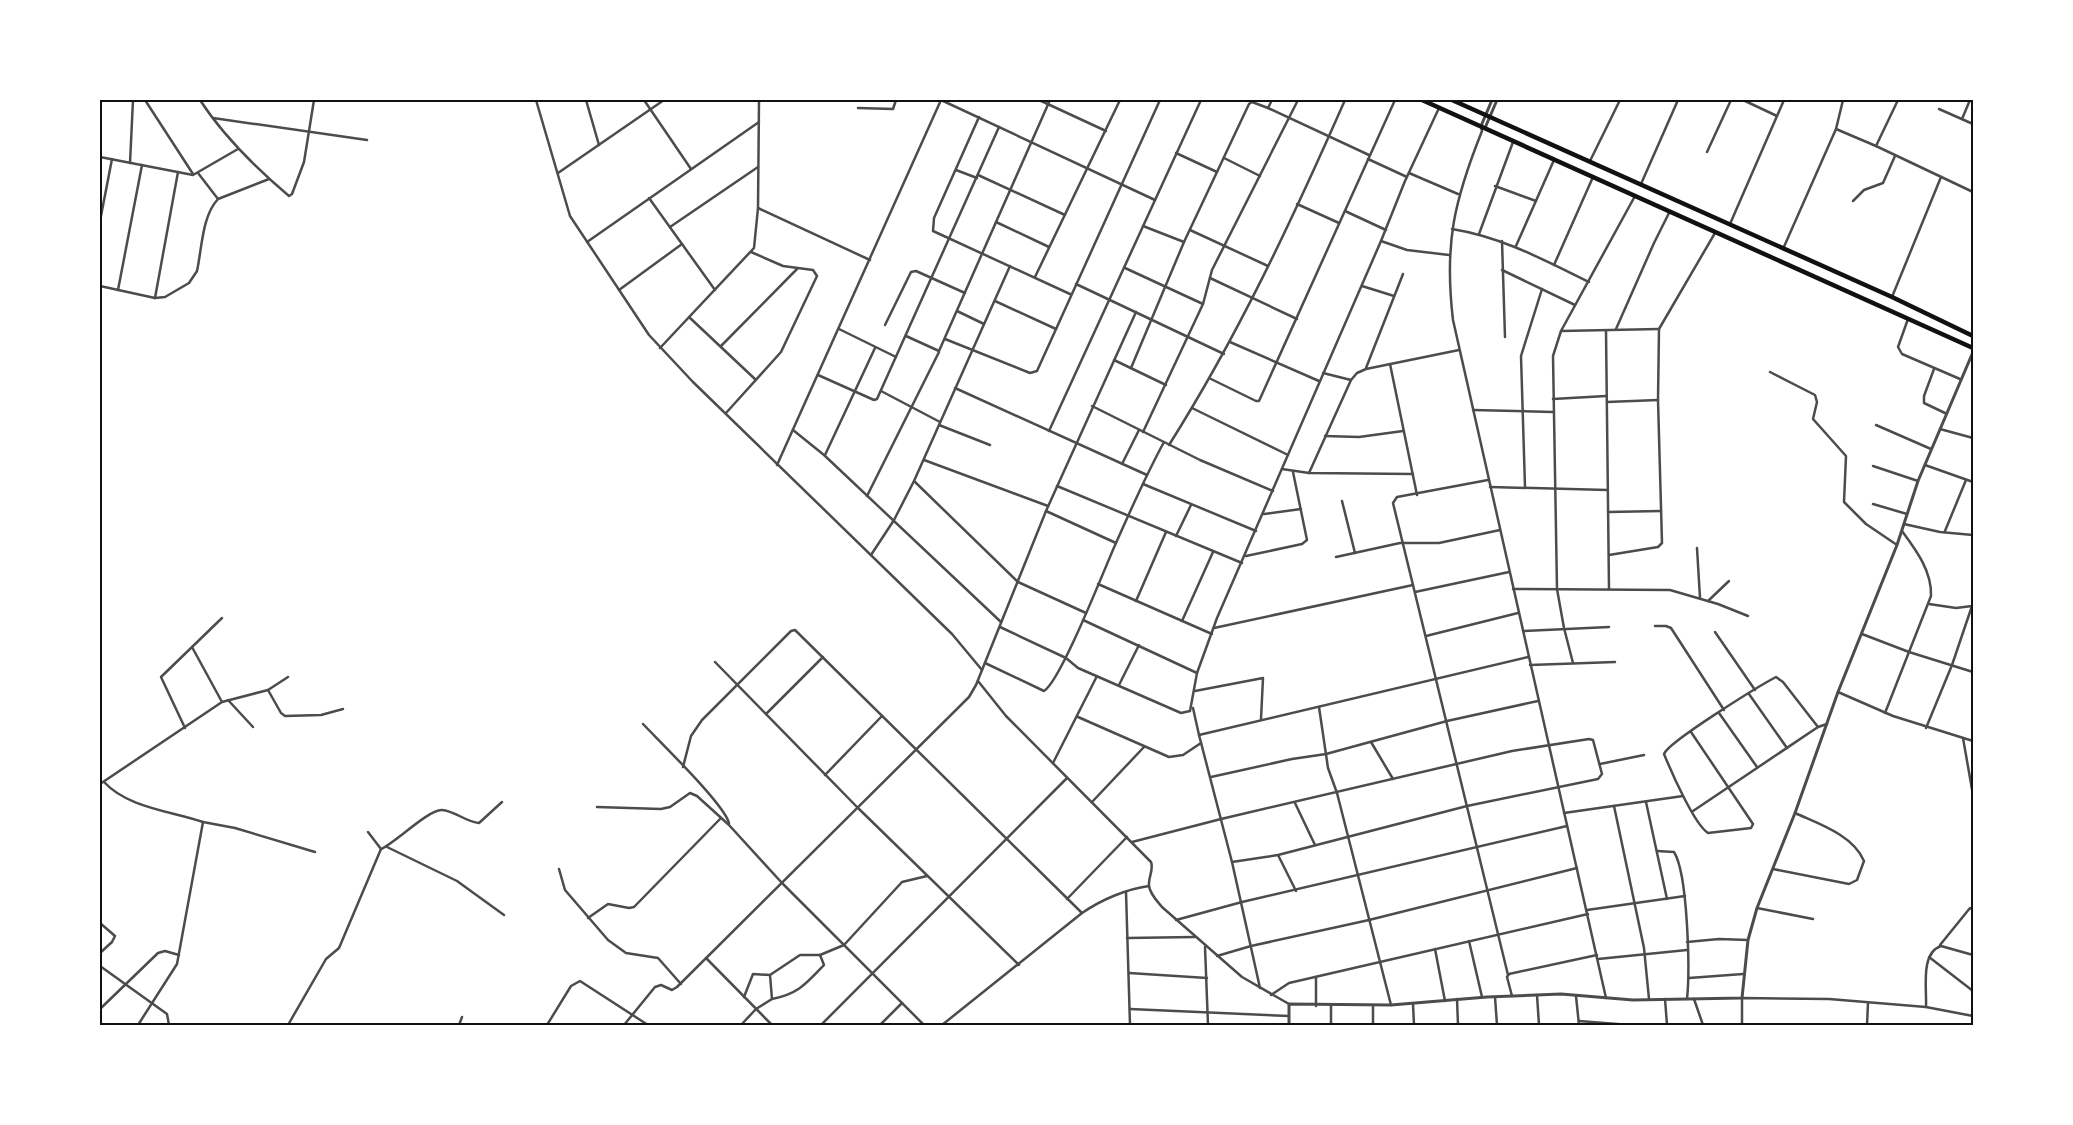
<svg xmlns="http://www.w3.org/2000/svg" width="2073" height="1125" viewBox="0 0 2073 1125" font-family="'Fira Sans Condensed',sans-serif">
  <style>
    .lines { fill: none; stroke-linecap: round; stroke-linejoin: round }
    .minor { stroke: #4c4c4c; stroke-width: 2.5 }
    .tertiary { stroke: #4c4c4c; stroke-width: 3 }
    .primary { stroke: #111; stroke-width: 4.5 }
    .neatline { fill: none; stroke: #111; stroke-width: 2 }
  </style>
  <rect width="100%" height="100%" fill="#fff"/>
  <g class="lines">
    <g class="minor">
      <path d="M145,100L193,174"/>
      <path d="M200,100C224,137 256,168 289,196L292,194L304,162L314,100"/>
      <path d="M536,100L570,216L649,335L693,382L952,634L982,670"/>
      <path d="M586,100L599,145"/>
      <path d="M644,100L691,169"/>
      <path d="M941,100L1155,200"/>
      <path d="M1039,100L1106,131"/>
      <path d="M1743,100L1777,116"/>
      <path d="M1898,100L1876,146L1973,192"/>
      <path d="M858,108L893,109L896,100"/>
      <path d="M1268,108L1272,100"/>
      <path d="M1939,109L1973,124"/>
      <path d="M979,117L934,218L933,231L1070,294"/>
      <path d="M213,118L367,140"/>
      <path d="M1962,119L1970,100"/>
      <path d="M1481,127L1482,131C1454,201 1444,244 1453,320L1606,998"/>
      <path d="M1836,129L1876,146"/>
      <path d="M1707,152L1731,100"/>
      <path d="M1176,153L1217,172"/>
      <path d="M100,157L193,175L238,149"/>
      <path d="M1224,158L1260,176"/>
      <path d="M1368,159L1407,177"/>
      <path d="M1590,161L1620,100"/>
      <path d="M130,163L133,100"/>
      <path d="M956,170L977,178"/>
      <path d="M198,173L218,199"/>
      <path d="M558,173L664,100"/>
      <path d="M1409,173L1458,194"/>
      <path d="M978,175L1065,215"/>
      <path d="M1641,184L1678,100"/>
      <path d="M1495,186L1536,201"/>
      <path d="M649,198L715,290"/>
      <path d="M1853,201L1864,190L1883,183L1895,156"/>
      <path d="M1297,204L1339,223"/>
      <path d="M758,208L870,260"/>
      <path d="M1345,211L1386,230"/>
      <path d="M100,221L112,159"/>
      <path d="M996,222L1049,247"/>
      <path d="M1730,224L1784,100"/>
      <path d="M1143,226L1184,242"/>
      <path d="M670,227L758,167"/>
      <path d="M1452,229C1502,237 1544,260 1589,282"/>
      <path d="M1190,230L1268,266"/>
      <path d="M1479,234L1513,142"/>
      <path d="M1381,241L1407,250L1449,255"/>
      <path d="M1502,241L1505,337"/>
      <path d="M587,242L759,122"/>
      <path d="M1516,246L1554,160"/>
      <path d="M1783,249L1836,129L1843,100"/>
      <path d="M1554,265L1593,177"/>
      <path d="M1125,268L1203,304"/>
      <path d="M1502,270L1575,305"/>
      <path d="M1035,277L1120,100"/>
      <path d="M1210,278L1297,319"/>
      <path d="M1076,284L1224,354"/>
      <path d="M100,286L155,298L165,297L189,283L197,271C202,248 202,216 218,199L269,179"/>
      <path d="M1362,286L1394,296"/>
      <path d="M118,290L142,165"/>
      <path d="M619,290L682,244"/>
      <path d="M1892,297L1941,177"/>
      <path d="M155,298L178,172"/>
      <path d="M995,301L1056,329"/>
      <path d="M957,311L984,324"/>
      <path d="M689,317L756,380"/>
      <path d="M1908,319L1898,347L1902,354L1960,379"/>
      <path d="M885,325L911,272L916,271L965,293"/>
      <path d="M839,329L896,357"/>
      <path d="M1616,329L1654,243L1670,211"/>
      <path d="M1561,331L1659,329"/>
      <path d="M1606,331L1609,589"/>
      <path d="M906,336L939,351L1050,100"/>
      <path d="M945,339L1030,373L1037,371L1160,100"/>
      <path d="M1230,342L1319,381"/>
      <path d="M721,346L797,269"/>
      <path d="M660,348L754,248L758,208L759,100"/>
      <path d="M1114,360L1166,385"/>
      <path d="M1390,364L1417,495"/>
      <path d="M1131,368L1184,242L1249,104L1252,102L1268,108L1369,155"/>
      <path d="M1366,368L1403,274"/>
      <path d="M1934,369L1924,396V403L1945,413"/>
      <path d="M1770,372L1815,395L1817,402L1813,419L1846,456L1844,502L1866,524L1897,545"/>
      <path d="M1323,373L1351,380"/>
      <path d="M818,375L874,400L877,399L999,127"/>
      <path d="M1211,379L1256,401H1259L1395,100"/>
      <path d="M955,388L1147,475"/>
      <path d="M881,391L940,422"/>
      <path d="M1553,399L1606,396"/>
      <path d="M1607,402L1658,400"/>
      <path d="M1092,406L1200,460L1273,491"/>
      <path d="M1192,408L1288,455"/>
      <path d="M1473,410L1553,412"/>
      <path d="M726,413L781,352L817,276L813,270L783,266L751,252"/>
      <path d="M939,425L990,445"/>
      <path d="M1876,425L1931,449"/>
      <path d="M1940,429L1973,438"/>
      <path d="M793,430L824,455L1001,622"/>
      <path d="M1049,431L1201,100"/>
      <path d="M1143,432L1203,304L1212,270L1298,100"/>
      <path d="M1325,436L1359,437L1403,431"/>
      <path d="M1169,445C1238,336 1293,218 1345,100"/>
      <path d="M825,455L875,348"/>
      <path d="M924,460L1048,506"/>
      <path d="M1122,464L1139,430"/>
      <path d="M777,465L941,100"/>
      <path d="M1925,465L1973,482"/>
      <path d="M1873,466L1918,481"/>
      <path d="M1282,469L1309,473L1413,474"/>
      <path d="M1309,473L1351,380L1357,373L1366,369L1459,350"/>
      <path d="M1488,480L1397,497L1393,503L1508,975"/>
      <path d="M914,481L1018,582L1086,613"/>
      <path d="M1143,484L1256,531"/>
      <path d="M1057,486L1242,563"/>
      <path d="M1490,487L1607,490"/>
      <path d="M1525,487L1521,356L1542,289"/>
      <path d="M867,496L939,352"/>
      <path d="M1342,501L1355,553"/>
      <path d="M1873,504L1907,514"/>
      <path d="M1046,511L1116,543"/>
      <path d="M1608,512L1661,511"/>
      <path d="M1264,514L1301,509"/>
      <path d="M1904,524L1940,532L1973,535"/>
      <path d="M1945,531L1966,480"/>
      <path d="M1176,536L1191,505"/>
      <path d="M1697,548L1700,598"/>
      <path d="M871,555L894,520L914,481L1010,266"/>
      <path d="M1609,555L1658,547L1662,543L1658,400L1659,329L1715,233"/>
      <path d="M1246,556L1302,544L1307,540L1293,472"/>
      <path d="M1336,557L1400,543H1439L1500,530"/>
      <path d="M1098,584L1212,634"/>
      <path d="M1513,589L1670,590L1718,604L1748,616"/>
      <path d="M1415,592L1509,572"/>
      <path d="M1136,601L1166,532"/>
      <path d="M1708,601L1729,581"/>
      <path d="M1929,604L1956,608L1972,606"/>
      <path d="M1083,620L1197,673"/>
      <path d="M1182,621L1213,552"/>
      <path d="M1655,626H1666L1671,628L1724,710"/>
      <path d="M1000,627L1066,658L1078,668L1181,713L1190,711L1197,673L1217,618L1381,241L1405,181L1439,108"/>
      <path d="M1214,628L1413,585"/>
      <path d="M1523,631L1609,627"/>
      <path d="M1715,632L1755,690"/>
      <path d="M1862,634L1909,652L1973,672"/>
      <path d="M1426,636L1518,613"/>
      <path d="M192,647L222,702"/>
      <path d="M715,662L858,808L1019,965"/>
      <path d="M985,663L1044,691C1061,681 1105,567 1116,543C1131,509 1146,475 1164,442"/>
      <path d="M1573,663L1564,628L1557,589L1553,356L1561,331L1635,196"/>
      <path d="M1530,665L1615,662"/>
      <path d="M978,681L1006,716L1151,862C1154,870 1148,877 1149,886C1150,894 1157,901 1162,907L1242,977L1289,1004"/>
      <path d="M1119,685L1139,645"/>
      <path d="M268,690L281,713L285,716L321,715L343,709"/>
      <path d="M1195,691L1263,678L1261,719"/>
      <path d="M1838,692L1893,716L1973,741"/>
      <path d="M1749,694L1787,748"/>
      <path d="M228,700L253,727"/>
      <path d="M1319,707L1328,768L1337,793L1391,1005"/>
      <path d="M1193,708L1199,735L1528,657"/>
      <path d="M1719,713L1757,767"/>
      <path d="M1885,713L1931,596C1932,571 1916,550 1902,531"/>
      <path d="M766,714L823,657"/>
      <path d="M1078,717L1169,757L1183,755L1201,743"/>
      <path d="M643,724C660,742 724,804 729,823"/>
      <path d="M185,728L161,677L222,618"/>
      <path d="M1926,728L1952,665L1972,606"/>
      <path d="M1691,732L1753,824L1751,828L1708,833C1694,824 1671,771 1664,754C1668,742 1759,686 1776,677L1783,682L1818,727"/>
      <path d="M1199,735L1232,862L1260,988"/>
      <path d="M1963,738L1973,795"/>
      <path d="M1371,742L1393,779"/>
      <path d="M1053,763L1097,676"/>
      <path d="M1600,764L1644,755"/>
      <path d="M683,767L691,736L702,720L791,631L795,630L1082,913C1101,900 1126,889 1149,886"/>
      <path d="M825,775L882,716"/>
      <path d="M1211,777L1292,759L1326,754L1447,721L1538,701"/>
      <path d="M104,782C128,808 171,811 203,822"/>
      <path d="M100,784L222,702L268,690L288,677"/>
      <path d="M1092,802L1144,747"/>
      <path d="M1646,802L1667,899"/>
      <path d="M1295,803L1315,845"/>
      <path d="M1614,806L1644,948L1649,999"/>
      <path d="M597,807L661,809L670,807L690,793L697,796L729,825L782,883L924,1025"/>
      <path d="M1693,811L1818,727L1827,724"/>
      <path d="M1564,813L1683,796"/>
      <path d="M368,832L381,849"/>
      <path d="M1132,842L1221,819L1512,751L1589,739L1593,740L1602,774L1598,779L1467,806L1278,855L1232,862"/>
      <path d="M387,847L457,881L504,915"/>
      <path d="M1657,851L1674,852C1688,874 1690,971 1687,999"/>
      <path d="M1278,855L1296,891"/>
      <path d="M559,869L565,890L608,940L626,953L658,958L681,984"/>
      <path d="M1773,869L1849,884L1857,880L1864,861C1853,835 1819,824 1795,813"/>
      <path d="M1126,892L1130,1025"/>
      <path d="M1067,899L1127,837"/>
      <path d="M1757,908L1813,919"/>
      <path d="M1587,910L1685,896"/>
      <path d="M588,918L608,904L629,908L634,907L721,818"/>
      <path d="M1176,920L1242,902L1567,826"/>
      <path d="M100,923L115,936L112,942L100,953"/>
      <path d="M1127,938L1195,937"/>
      <path d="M1469,941L1482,997"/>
      <path d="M1687,942L1719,939L1748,940"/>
      <path d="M1940,945L1970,908L1973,910"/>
      <path d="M1205,947L1208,1025"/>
      <path d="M1435,949L1445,1001"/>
      <path d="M1217,956L1251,946L1369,920L1577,868"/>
      <path d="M1929,957L1973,991"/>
      <path d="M706,958L772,1025"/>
      <path d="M1598,959L1687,950"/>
      <path d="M100,966L167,1014L169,1025"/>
      <path d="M1129,973L1207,978"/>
      <path d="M1316,977V1006"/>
      <path d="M1689,978L1743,974"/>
      <path d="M1271,995L1289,983L1588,914"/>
      <path d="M1537,995L1539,1025"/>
      <path d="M1512,996L1507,977L1509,974L1597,955"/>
      <path d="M1576,996L1579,1025"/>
      <path d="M744,997L753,974L770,975L800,955H820L844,945L902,882L927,876"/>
      <path d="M1495,997L1497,1025"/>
      <path d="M772,999C798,994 806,984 824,965L820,955"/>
      <path d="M1457,999L1458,1025"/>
      <path d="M1665,999L1667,1025"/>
      <path d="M1694,999L1703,1025"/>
      <path d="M1413,1004L1414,1025"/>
      <path d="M1331,1006V1025"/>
      <path d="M1373,1006V1025"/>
      <path d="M1926,1007C1927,989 1920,953 1941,946L1973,955"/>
      <path d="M100,1009L158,953L165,951L179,955"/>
      <path d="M1130,1009L1289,1016"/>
      <path d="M1579,1021L1630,1025"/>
      <path d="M138,1025L177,964L203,822L235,828L315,852"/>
      <path d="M288,1025L326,959L339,948L381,849C395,843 429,809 442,810C455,811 466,822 479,823L502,802"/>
      <path d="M459,1025L462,1017"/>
      <path d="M547,1025L571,986L580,981L648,1025"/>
      <path d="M624,1025L655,987L661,985L672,990L677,987L969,697L976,685L1046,511L1136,312"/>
      <path d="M741,1025L756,1009L772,999L770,975"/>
      <path d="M821,1025L1067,778"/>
      <path d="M880,1025L902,1003"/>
      <path d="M942,1025L1082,913"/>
      <path d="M1742,1025V998L1829,999L1926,1007L1973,1016"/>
      <path d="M1867,1025L1868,1003"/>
    </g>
    <g class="tertiary">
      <path d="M1481,126L1492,100"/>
      <path d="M1485,128L1497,100"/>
      <path d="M1289,1025V1004L1391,1005L1487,997L1561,994L1633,1000L1742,998L1748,940L1757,908L1795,813L1838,692L1897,545L1918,481L1973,352"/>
    </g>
    <g class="primary">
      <path d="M1422,100L1973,348"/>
      <path d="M1452,100L1892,297L1973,336"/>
    </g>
  </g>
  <rect width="2073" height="1125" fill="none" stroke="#ffffff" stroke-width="202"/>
  <rect x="101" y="101" width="1871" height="923" class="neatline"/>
</svg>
